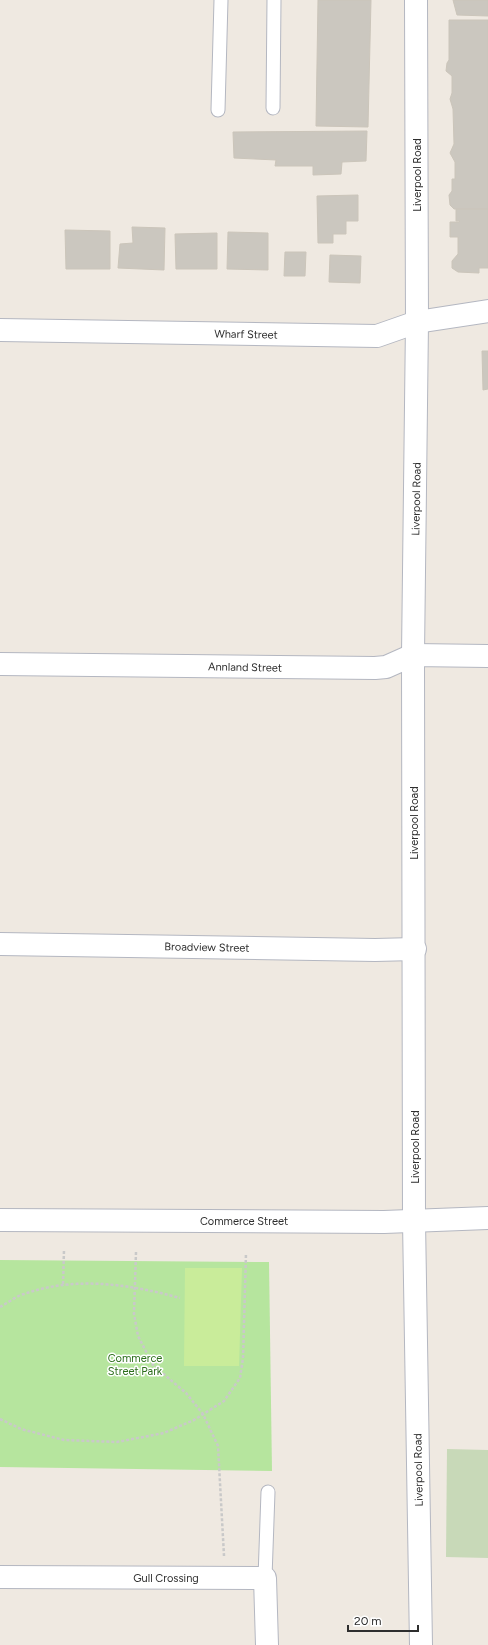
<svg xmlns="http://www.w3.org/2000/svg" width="488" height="1645" viewBox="0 0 488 1645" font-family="Figtree,sans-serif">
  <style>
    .green { fill: #b6e59e }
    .cemetery { fill: #c8d9b8 }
    .pitch { fill: #c9ec9a }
    .building { fill: #cbc7bf; stroke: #cbc5ba }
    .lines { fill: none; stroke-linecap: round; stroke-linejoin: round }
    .service-casing { stroke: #b4b7c1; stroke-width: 15 }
    .minor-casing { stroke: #b4b7c1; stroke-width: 24 }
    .tertiary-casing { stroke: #b4b7c1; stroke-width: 24 }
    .path { stroke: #c9c9c9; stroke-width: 2.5; stroke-dasharray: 3 2; stroke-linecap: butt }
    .service { stroke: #fff; stroke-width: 13 }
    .minor { stroke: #fff; stroke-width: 22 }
    .tertiary { stroke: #fff; stroke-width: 22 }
    .labels { text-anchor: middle; stroke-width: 3; stroke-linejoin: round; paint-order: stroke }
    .street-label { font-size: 11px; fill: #2e2e2e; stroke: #fff }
    .park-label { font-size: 11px; fill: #2c6e1b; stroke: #fff }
  </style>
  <rect width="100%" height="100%" fill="#efe9e1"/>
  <path class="green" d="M0,1260L269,1262L272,1471L0,1467Z"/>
  <path class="cemetery" d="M447,1449L488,1450V1558L446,1557Z"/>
  <path class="pitch" d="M185,1268H242L239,1366H184Z"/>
  <g class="building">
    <path d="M318,0H371L368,127L316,126Z"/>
    <path d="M453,0H488V16L457,15Z"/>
    <path d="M449,20H488V209H454L450,205L449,195L452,191V179H455V162L450,153L454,144L453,109L450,99L452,93V76L446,71L447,63L449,60Z"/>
    <path d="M367,131L366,161L342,162L341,174L313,175V166H275L276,160L234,158L233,132Z"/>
    <path d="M358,195V221H346V234H333V243H318L317,196Z"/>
    <path d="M456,209H488V268H479V273L458,272L452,268V261L458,254V237H450V222H459L460,221H456Z"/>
    <path d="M132,227L165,228L164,270L118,268L120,244L133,243Z"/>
    <path d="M65,230L110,231V269H66Z"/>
    <path d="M228,232L268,233V270L227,269Z"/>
    <path d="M217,233V269H176L175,234Z"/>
    <path d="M285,252H306L305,276H284Z"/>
    <path d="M330,255L361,256L360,283L329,282Z"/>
    <path d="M482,351H488V389L483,390Z"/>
  </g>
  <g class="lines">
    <defs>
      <g id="service">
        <path d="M273,108L274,0"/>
        <path d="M218,110L221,0"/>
        <path d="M265,1578L268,1492"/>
      </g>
      <g id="minor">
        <path d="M0,330L377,336L417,322L488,311"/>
        <path d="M0,664L375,668L386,667L413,655L488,656"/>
        <path d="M0,944L375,950L415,949"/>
        <path d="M0,1220L384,1222L488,1218"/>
        <path d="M0,1577L265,1578L267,1645"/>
      </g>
      <path id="tertiary" d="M416,0L417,322L413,655L414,1221L421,1645"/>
    </defs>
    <use href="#service" class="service-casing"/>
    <use href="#minor" class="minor-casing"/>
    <use href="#tertiary" class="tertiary-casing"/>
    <g class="path">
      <path d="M136,1252L134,1314L138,1336L153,1365L186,1393L203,1414L218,1446L224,1556"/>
      <path d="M63,1284L64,1250"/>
      <path d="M0,1307C8,1303 16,1296 24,1294C75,1276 129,1284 180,1298"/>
      <path d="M0,1419L21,1429L64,1440L117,1442L164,1433L194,1420L224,1401L240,1378L243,1358L246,1253"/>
    </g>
    <use href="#service" class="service"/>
    <use href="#minor" class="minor"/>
    <use href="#tertiary" class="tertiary"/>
  </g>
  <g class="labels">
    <g class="street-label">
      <text transform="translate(417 175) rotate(-90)" y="4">Liverpool Road</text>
      <text transform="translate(246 334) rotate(1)" y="4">Wharf Street</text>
      <text transform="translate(416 499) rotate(-89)" y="4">Liverpool Road</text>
      <text transform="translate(245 667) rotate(1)" y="4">Annland Street</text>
      <text transform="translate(414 823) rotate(-90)" y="4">Liverpool Road</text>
      <text transform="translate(207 947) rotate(1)" y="4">Broadview Street</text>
      <text transform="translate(415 1147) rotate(-90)" y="4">Liverpool Road</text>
      <text x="244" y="1225">Commerce Street</text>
      <text transform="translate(418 1470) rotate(-91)" y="4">Liverpool Road</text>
      <text x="166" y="1582">Gull Crossing</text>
    </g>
    <g class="park-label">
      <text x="135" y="1362">Commerce<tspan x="135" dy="13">Street Park</tspan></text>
    </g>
  </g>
  <path d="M348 1625v6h70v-6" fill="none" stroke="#2e2e2e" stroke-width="2"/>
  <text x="354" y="1625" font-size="12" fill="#2e2e2e" stroke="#ffffff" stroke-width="3" paint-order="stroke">20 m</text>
</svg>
